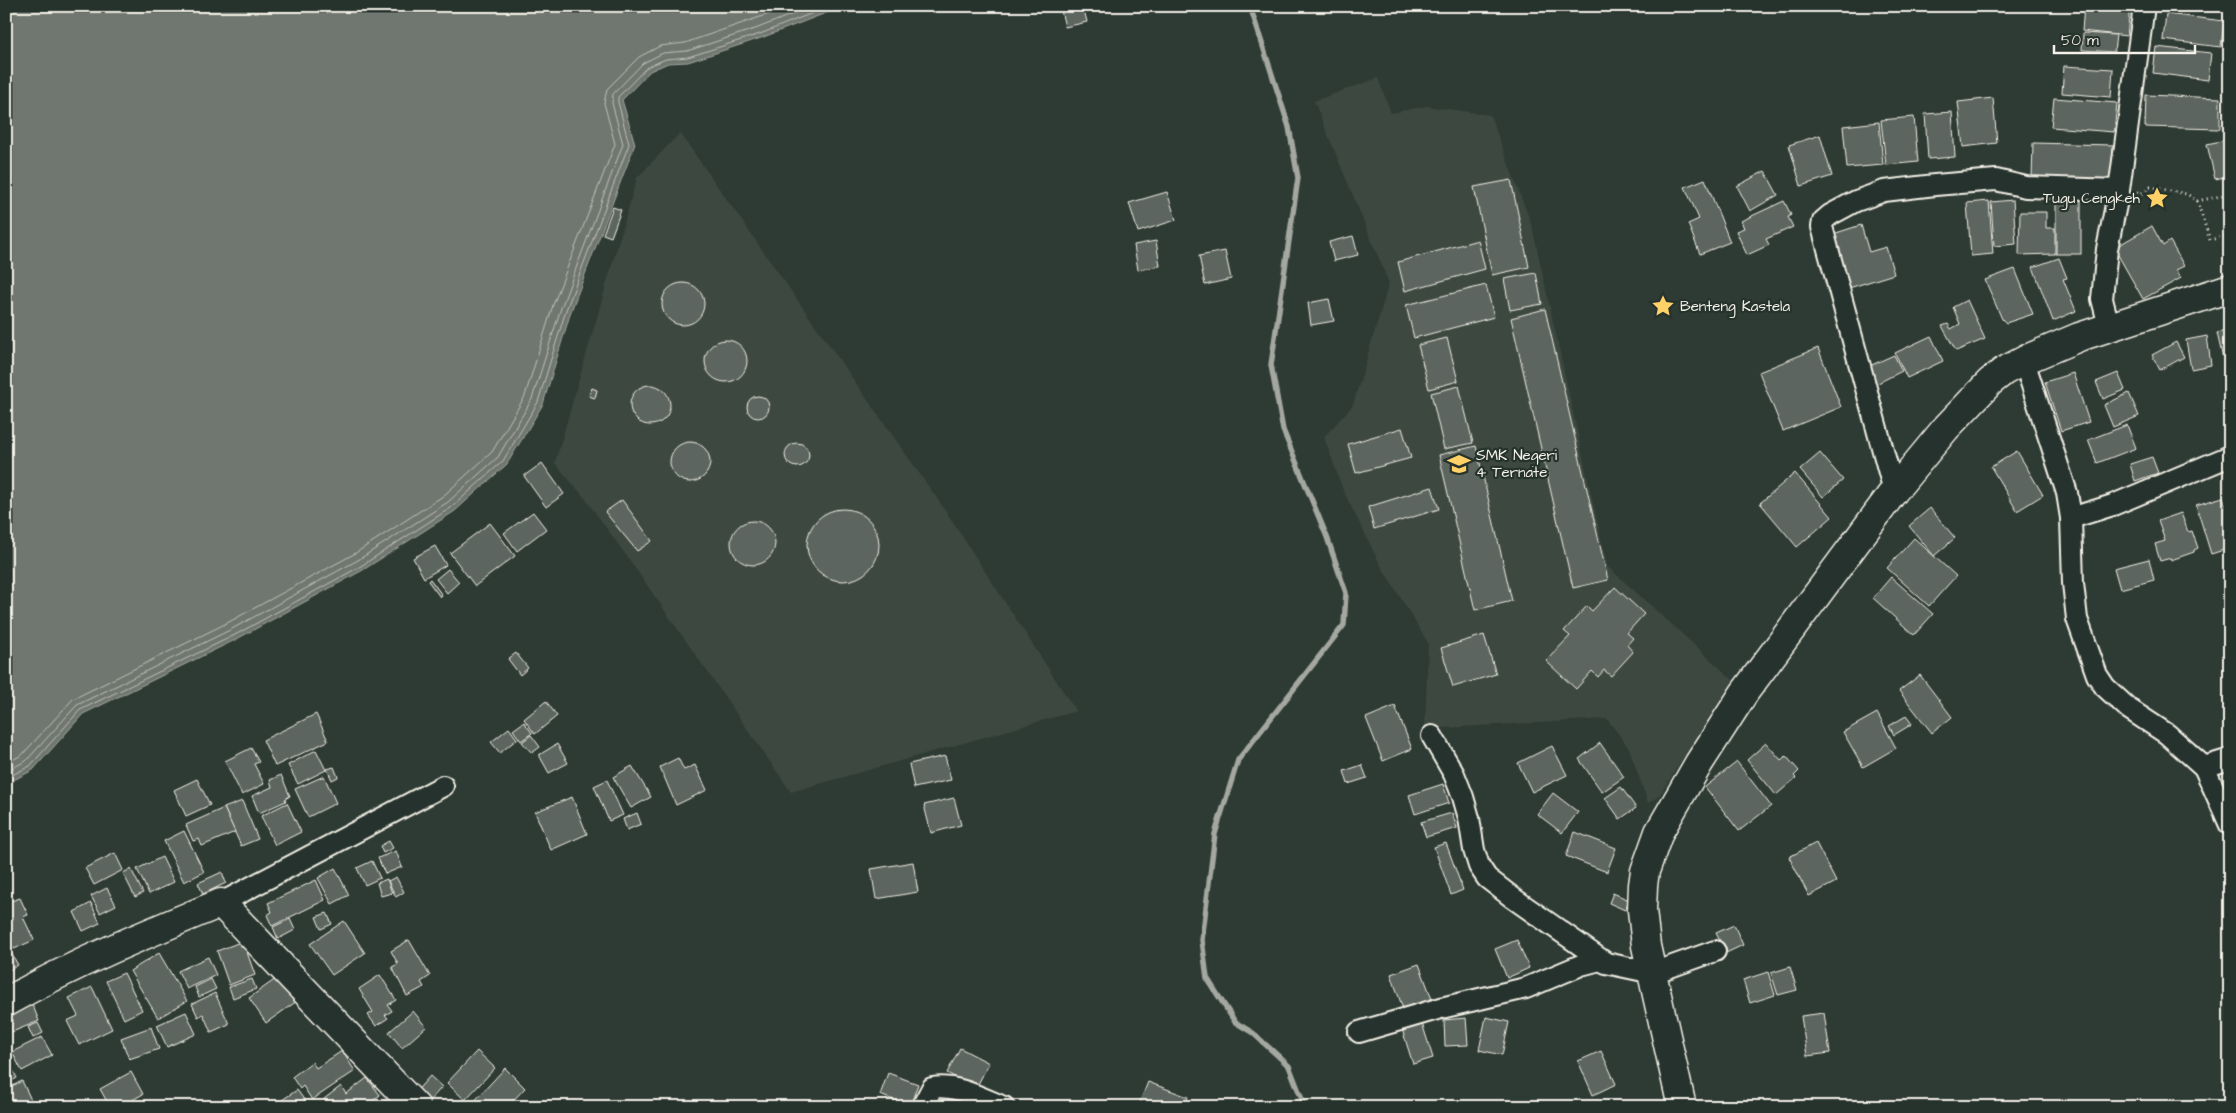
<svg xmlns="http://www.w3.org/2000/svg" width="2236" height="1113" viewBox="0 0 2236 1113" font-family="'Architects Daughter',sans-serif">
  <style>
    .built { fill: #3c4841 }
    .water { fill: #6f7770; stroke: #a4a8a0 }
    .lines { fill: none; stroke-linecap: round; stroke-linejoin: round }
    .shore { stroke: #bfc0b8; stroke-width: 1 }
    .stream { stroke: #a4a8a0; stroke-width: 5.5 }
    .building { fill: #5c655e; stroke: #f4f1e8 }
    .minor-casing { stroke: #f4f1e8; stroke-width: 24 }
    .highway-casing { stroke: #f4f1e8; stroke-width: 31 }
    .path { stroke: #f4f1e8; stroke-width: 3; stroke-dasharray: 1 4; stroke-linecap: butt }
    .minor { stroke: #26332d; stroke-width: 20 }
    .highway { stroke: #26332d; stroke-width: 28 }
    .labels { text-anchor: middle; stroke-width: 4.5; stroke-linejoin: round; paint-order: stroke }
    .poi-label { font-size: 15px; fill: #f4f1e8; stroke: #26332d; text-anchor: start }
  </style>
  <rect width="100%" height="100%" fill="#2e3b34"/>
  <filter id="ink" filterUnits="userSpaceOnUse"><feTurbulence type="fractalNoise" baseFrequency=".02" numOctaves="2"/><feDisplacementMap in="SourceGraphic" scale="10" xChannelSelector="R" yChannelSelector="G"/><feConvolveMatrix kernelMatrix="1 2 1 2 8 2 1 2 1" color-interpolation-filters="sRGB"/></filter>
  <g filter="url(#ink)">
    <g class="built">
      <path d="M1378,78L1391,113L1426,106L1490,115L1532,226L1607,566L1733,680L1659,796L1648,803L1629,748L1607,719L1425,729L1428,643L1380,564L1343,490L1324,437L1353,405L1389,283L1314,101Z"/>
      <path d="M680,133L943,507L1076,711L791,792L626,555L584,497L555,463L637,178Z"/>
    </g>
    <path class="water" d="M6,6H844L761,38L688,62L668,63L650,71L622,100L635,144L571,311L543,404L507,464L455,511L363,570L235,640L83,714L33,770L6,784Z"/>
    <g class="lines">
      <g class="shore">
        <path d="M6,763L22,755L73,699L227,623L354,554L443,496L492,452L525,396L553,305L615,144L604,103L607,89L639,57L660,46L685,43L792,6"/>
        <path d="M6,771L26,761L77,705L230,630L358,560L448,502L498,457L532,399L561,308L623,144L612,103L613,94L643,63L663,53L687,51L758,28L813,6"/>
        <path d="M6,778L30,766L80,710L233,636L361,566L452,507L503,461L538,402L566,310L629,144L618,102V97L647,67L666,59L688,57L760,34L830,6"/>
      </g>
      <path class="stream" d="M1250,6L1289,127L1298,178L1271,365L1283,430L1327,537L1346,593L1344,625L1238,760L1215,834L1202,940L1207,978L1235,1022L1253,1033L1289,1066L1305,1107"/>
    </g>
    <g class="building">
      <path d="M1060,6H1083L1087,22L1065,27Z"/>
      <path d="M2084,6H2130L2127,36L2082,31Z"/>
      <path d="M2166,14L2224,21L2221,47L2163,40Z"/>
      <path d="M2083,33L2116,35L2114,52L2082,50Z"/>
      <path d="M2156,47L2211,53L2208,80L2153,73Z"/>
      <path d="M2064,66L2113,69L2111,97L2062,93Z"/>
      <path d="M2146,95L2220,98V129L2145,127Z"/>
      <path d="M1993,98L1997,143L1963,147L1958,102Z"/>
      <path d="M2054,98L2117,103L2114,132L2051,127Z"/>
      <path d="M1952,112L1955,157L1928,159L1925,114Z"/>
      <path d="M1914,117L1918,162L1886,165L1881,120Z"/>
      <path d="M1879,122L1883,165L1847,168L1843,126Z"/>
      <path d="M1820,135L1832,176L1801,186L1789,145Z"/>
      <path d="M2230,139V176L2215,179L2207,144Z"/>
      <path d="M2033,143L2113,145L2111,182L2032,180Z"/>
      <path d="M1765,171L1778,195L1750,211L1737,186Z"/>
      <path d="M1705,179L1730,242L1700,254L1688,224L1699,219L1685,187Z"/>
      <path d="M1511,180L1529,267L1492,275L1474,187Z"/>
      <path d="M1167,192L1176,220L1138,232L1129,203Z"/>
      <rect x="2056" y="195" width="25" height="59"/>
      <path d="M2013,200L2016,244L1994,246L1991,202Z"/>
      <path d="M1784,201L1791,215L1788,217L1793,227L1766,239L1769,245L1747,255L1736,231L1744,228L1741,221Z"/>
      <path d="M1989,201L1993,254L1971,256L1967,203Z"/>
      <path d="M613,207L621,210L611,237L603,234Z"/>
      <path d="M2020,212H2046V228H2055V254L2019,255Z"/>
      <path d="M1861,225L1869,252L1886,247L1894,274L1849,288L1833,234Z"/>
      <path d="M2152,226L2163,246L2170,241L2184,266L2176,270L2181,278L2143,299L2114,248Z"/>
      <path d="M1353,236L1358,255L1334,261L1329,242Z"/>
      <path d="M1478,240L1485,269L1405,291L1398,262Z"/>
      <path d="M1156,241L1160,266L1138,270L1134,245Z"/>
      <path d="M1225,251L1231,279L1205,285L1199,256Z"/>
      <path d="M2059,258L2067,278L2063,279L2076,311L2053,321L2033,267Z"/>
      <path d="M2015,269L2033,314L2006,323L2002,319L1985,280Z"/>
      <path d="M1536,273L1542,304L1510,310L1504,279Z"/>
      <circle cx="683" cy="304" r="21"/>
      <path d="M1486,285L1494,317L1414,338L1406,305Z"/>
      <path d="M1329,299L1334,321L1311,325L1308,303Z"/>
      <path d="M1967,300L1985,339L1956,351L1942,326L1948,324L1951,329L1960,324L1953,307Z"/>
      <path d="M1545,309L1608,580L1573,588L1511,318Z"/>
      <path d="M2230,330V361L2224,363L2217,333Z"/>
      <path d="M1931,336L1943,361L1907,378L1895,353Z"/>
      <path d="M2207,336L2211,365L2191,369L2186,340Z"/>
      <path d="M1447,338L1458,381L1429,389L1418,345Z"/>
      <circle cx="726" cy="361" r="21"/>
      <path d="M2176,342L2184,357L2160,370L2152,355Z"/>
      <path d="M1818,348L1841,407L1783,431L1759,372Z"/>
      <path d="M1894,355L1902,371L1874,385L1865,368Z"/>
      <path d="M2073,373L2089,422L2061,431L2045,382Z"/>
      <path d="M2118,373L2125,390L2103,399L2096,382Z"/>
      <circle cx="650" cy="405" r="20"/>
      <path d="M1459,386L1473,443L1444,449L1431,393Z"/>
      <path d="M592,388L597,390L595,398L589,396Z"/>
      <path d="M2129,393L2139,416L2113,427L2104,405Z"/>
      <circle cx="758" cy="407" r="11"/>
      <path d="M2127,425L2136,448L2097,463L2088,440Z"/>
      <path d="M1402,428L1411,458L1356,473L1348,444Z"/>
      <circle cx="690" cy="462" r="20"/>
      <circle cx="797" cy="455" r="12"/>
      <path d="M1476,446L1512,601L1475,610L1439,455Z"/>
      <path d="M2017,451L2043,495L2017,511L1991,467Z"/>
      <path d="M1820,453L1843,480L1823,497L1800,470Z"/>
      <path d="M2152,457L2158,473L2135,481L2130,464Z"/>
      <path d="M542,463L564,494L546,507L524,476Z"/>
      <path d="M1795,473L1832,517L1797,547L1760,503Z"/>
      <path d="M1432,487L1439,509L1374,529L1368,507Z"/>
      <path d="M2223,497L2230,517V548L2211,554L2196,505Z"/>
      <path d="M622,500L652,541L637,551L605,512Z"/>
      <path d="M1930,508L1955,538L1934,556L1909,526Z"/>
      <circle cx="843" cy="545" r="36"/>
      <path d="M533,512L546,529L517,551L504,533Z"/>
      <path d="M2181,513L2188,532L2192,531L2198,548L2194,550V552L2171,560V558L2160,561L2155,544L2165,541L2158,521Z"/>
      <circle cx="753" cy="543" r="22"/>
      <path d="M490,523L515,556L475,586L450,553Z"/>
      <path d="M1914,538L1956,576L1929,606L1887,568Z"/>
      <path d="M435,546L446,565L424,578L413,558Z"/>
      <path d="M2149,559L2154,580L2120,589L2114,568Z"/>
      <path d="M448,569L459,582L447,593L436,579Z"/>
      <path d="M1891,577L1933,614L1914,635L1873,598Z"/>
      <path d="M430,579L442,595L440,597L428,581Z"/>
      <path d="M1615,587L1644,614L1627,633L1633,638L1627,645L1633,652L1611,676L1604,670L1598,677L1592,671L1576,689L1546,661L1570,636L1564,631L1587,606L1592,611Z"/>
      <path d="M1484,635L1496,674L1453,687L1441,648Z"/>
      <path d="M516,653L528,668L520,675L508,659Z"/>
      <path d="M1920,675L1952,717L1932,733L1899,691Z"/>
      <path d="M546,701L557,716L535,734L524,719Z"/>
      <path d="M1395,706L1412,749L1383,761L1366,718Z"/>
      <path d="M1877,713L1896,748L1863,767L1843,732Z"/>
      <path d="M316,714L328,741L275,766L263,740Z"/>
      <path d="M1906,716L1912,724L1894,735L1889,726Z"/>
      <path d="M524,722L532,733L521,741L513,730Z"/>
      <path d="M509,728L517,739L500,753L491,742Z"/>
      <path d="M531,735L540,747L532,753L522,742Z"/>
      <path d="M1600,743L1624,777L1602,792L1579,759Z"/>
      <path d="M1766,743L1781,760L1786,756L1799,771L1794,776L1796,778L1776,795L1747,760Z"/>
      <path d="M557,744L568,763L549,773L539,755Z"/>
      <path d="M1552,746L1567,775L1532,792L1518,763Z"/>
      <path d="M251,748L259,762L254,764L264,784L242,795L225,761Z"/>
      <path d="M316,750L326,770L298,784L288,765Z"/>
      <path d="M945,756L951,780L914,788L909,764Z"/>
      <path d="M678,758L684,770L695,765L707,790L676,805L660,767Z"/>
      <path d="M1737,762L1771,806L1739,831L1705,787Z"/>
      <path d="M1362,765L1367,778L1348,784L1344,771Z"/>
      <path d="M632,766L651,797L631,808L613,777Z"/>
      <path d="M334,767L338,777L332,780L327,769Z"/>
      <path d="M281,775L290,796L285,799L286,801L259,813L252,796L272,787L270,780Z"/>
      <path d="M324,776L336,803L308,817L295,789Z"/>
      <path d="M197,779L210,805L186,816L174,790Z"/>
      <path d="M607,780L623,815L609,821L594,786Z"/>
      <path d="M1443,784L1449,803L1415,814L1409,795Z"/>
      <path d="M1621,787L1636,808L1620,819L1605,798Z"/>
      <path d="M1553,793L1578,812L1562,833L1537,814Z"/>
      <path d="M572,797L587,834L551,850L535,812Z"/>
      <path d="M954,798L961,825L931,833L924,805Z"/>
      <path d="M242,801L258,839L241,846L224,808Z"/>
      <path d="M287,803L301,832L275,845L261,816Z"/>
      <path d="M224,808L235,832L202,846L199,839L193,841L186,825Z"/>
      <path d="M637,813L641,824L627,830L623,819Z"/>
      <path d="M1452,813L1457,828L1426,837L1421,822Z"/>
      <path d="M184,831L204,872L184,882L164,841Z"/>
      <path d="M1575,832L1616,848L1607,872L1566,856Z"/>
      <path d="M389,841L393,848L383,853L380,846Z"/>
      <path d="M1446,843L1463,890L1451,895L1434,847Z"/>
      <path d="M1816,843L1836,882L1809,896L1789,857Z"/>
      <path d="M396,851L402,867L385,874L378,858Z"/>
      <path d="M115,853L123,870L94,885L85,868Z"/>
      <path d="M162,857L174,882L149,894L137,869Z"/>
      <path d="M372,861L380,878L365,885L357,868Z"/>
      <path d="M913,862L918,892L876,899L871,869Z"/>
      <path d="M335,868L349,895L332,904L318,878Z"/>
      <path d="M131,869L143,893L135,897L123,873Z"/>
      <path d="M222,872L226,883L203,894L198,883Z"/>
      <path d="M396,877L404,892L396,897L388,881Z"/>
      <path d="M387,879L392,893L381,896L377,883Z"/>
      <path d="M316,880L325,900L272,926L267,915L272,912L268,903Z"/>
      <path d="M107,888L116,905L100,913L91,896Z"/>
      <path d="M1613,893L1629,900L1625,910L1609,903Z"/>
      <path d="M20,898L28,915L23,917L34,940L14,949L6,932V903Z"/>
      <path d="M91,903L100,923L83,931L74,912Z"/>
      <path d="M327,913L332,924L321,929L316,917Z"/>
      <path d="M290,919L295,930L278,939L273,927Z"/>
      <path d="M344,921L365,953L332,975L310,944Z"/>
      <path d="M1734,925L1743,945L1726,953L1716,933Z"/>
      <path d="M409,940L430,976L421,982L424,987L407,996L392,967L398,964L391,951Z"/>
      <path d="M1517,940L1529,968L1507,978L1495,949Z"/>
      <path d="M243,941L255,975L229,985L217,951Z"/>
      <path d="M6,944L18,965L6,972Z"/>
      <path d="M159,953L187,1001L158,1018L130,971Z"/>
      <path d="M208,957L216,975L187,989L178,971Z"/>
      <path d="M1419,964L1433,1002L1404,1012L1391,974Z"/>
      <path d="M1790,967L1797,990L1778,995L1771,973Z"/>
      <path d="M1768,972L1775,995L1750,1003L1743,980Z"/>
      <path d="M124,973L142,1010L124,1019L106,981Z"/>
      <path d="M380,975L396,1000L388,1005L392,1011L385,1015L388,1018L376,1026L368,1015L373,1012L359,989Z"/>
      <path d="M280,976L297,1001L266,1023L249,998Z"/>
      <path d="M211,979L216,989L199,997L195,987Z"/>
      <path d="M252,979L256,989L233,998L229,987Z"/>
      <path d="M92,987L112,1029L79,1045L67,1021L78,1016L69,998Z"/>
      <path d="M215,993L229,1024L211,1032L203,1014L198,1017L192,1004Z"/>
      <path d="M31,1001L39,1021L12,1032L6,1017V1011Z"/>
      <path d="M413,1011L426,1027L402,1048L389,1032Z"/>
      <path d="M186,1012L196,1034L167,1047L157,1025Z"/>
      <path d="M1824,1013L1830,1053L1807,1056L1801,1016Z"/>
      <path d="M1486,1017L1509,1022L1502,1055L1479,1050Z"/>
      <path d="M1466,1018L1468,1045L1445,1046L1444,1020Z"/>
      <path d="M1421,1020L1433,1058L1413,1064L1401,1026Z"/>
      <path d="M38,1023L43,1033L33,1038L28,1027Z"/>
      <path d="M151,1027L159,1049L129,1059L121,1038Z"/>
      <path d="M42,1037L52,1055L22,1071L12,1052Z"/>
      <path d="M960,1048L989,1063L976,1088L947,1073Z"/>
      <path d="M342,1051L355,1071L312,1100L303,1086L300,1089L292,1077L312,1062L316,1068Z"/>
      <path d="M477,1051L495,1068L465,1100L447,1083Z"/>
      <path d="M1601,1051L1616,1084L1593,1095L1578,1061Z"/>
      <path d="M6,1057L17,1078L6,1084Z"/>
      <path d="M505,1068L525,1088L507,1107H469Z"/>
      <path d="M131,1072L143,1094L120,1107H110L100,1089Z"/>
      <path d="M888,1073L918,1084L910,1106L880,1095Z"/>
      <path d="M430,1076L442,1087L425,1106L413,1095Z"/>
      <path d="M367,1078L380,1095L365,1107H329L324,1099L341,1086L346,1094Z"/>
      <path d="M22,1081L33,1104L26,1107H6V1089Z"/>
      <path d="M1148,1082L1188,1097L1184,1107H1154L1140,1102Z"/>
      <path d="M297,1090L305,1101L301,1103L303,1107H278L276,1104Z"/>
      <path d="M386,1100L392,1107H378Z"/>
    </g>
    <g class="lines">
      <defs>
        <g id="minor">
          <path d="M2109,326L2102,299L2107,249L2119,190L2144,6"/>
          <path d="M2024,361L2067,493L2071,518L2113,505L2230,456"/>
          <path d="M1894,491L1822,227L1823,221L1830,215L1856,201L1884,191L1935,185L1996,180L2026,187L2119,190"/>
          <path d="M2071,518L2073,583L2077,619L2097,675L2105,687L2129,709L2167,734L2204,767L2230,825"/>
          <path d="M1432,736L1454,774L1463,797L1469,818L1474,850L1479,866L1487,878L1513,898L1606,963L1653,973L1715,951"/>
          <path d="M2204,767L2230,759"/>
          <path d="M221,903L443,786"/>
          <path d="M1359,1032L1441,1008L1526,988L1581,965L1600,960"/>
          <path d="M922,1107L932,1088C957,1084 981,1098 1004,1107"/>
        </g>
        <g id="highway">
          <path d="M6,1002C75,963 148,933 221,903L416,1107"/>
          <path d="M1682,1107L1646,946L1642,910L1643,885L1645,871L1659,832L1699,763L1744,693L1894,491L1946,428L1990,382L2004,371L2029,358L2079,337L2230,288"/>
        </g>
      </defs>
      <use href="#minor" class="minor-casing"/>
      <use href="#highway" class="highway-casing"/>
      <g class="path">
        <path d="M2137,192L2142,193L2150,187L2187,194L2197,201L2210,240L2230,235"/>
        <path d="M2197,201L2230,194"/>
      </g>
      <use href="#minor" class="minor"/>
      <use href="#highway" class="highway"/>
    </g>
  </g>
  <defs>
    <symbol id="sight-bare" viewBox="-9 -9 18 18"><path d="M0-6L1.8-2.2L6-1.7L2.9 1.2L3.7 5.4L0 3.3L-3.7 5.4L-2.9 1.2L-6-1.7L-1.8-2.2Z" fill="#ffd166" stroke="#26332d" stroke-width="2.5" paint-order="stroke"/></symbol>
    <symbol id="school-bare" viewBox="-9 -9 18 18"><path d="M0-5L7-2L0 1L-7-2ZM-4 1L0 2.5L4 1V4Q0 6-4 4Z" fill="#ffd166" stroke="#26332d" stroke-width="2.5" paint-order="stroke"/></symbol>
  </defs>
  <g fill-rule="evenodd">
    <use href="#sight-bare" x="2141" y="182" width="32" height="32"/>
    <use href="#sight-bare" x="1647" y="290" width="32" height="32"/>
    <use href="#school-bare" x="1443" y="448" width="32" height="32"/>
  </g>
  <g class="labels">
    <g class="poi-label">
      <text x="2140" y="203" text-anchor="end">Tugu Cengkeh</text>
      <text x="1680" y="311">Benteng Kastela</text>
      <text x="1476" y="460">SMK Negeri<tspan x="1476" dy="17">4 Ternate</tspan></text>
    </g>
  </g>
  <rect width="2236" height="1113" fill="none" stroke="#26332d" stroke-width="25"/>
  <rect x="12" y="12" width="2211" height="1088" fill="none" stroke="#f4f1e8" stroke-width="2" filter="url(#ink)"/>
  <path d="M2054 45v8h141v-8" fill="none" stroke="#f4f1e8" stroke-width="2.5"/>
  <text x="2061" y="45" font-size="15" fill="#f4f1e8" stroke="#26332d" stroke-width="4" paint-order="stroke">50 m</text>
</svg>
